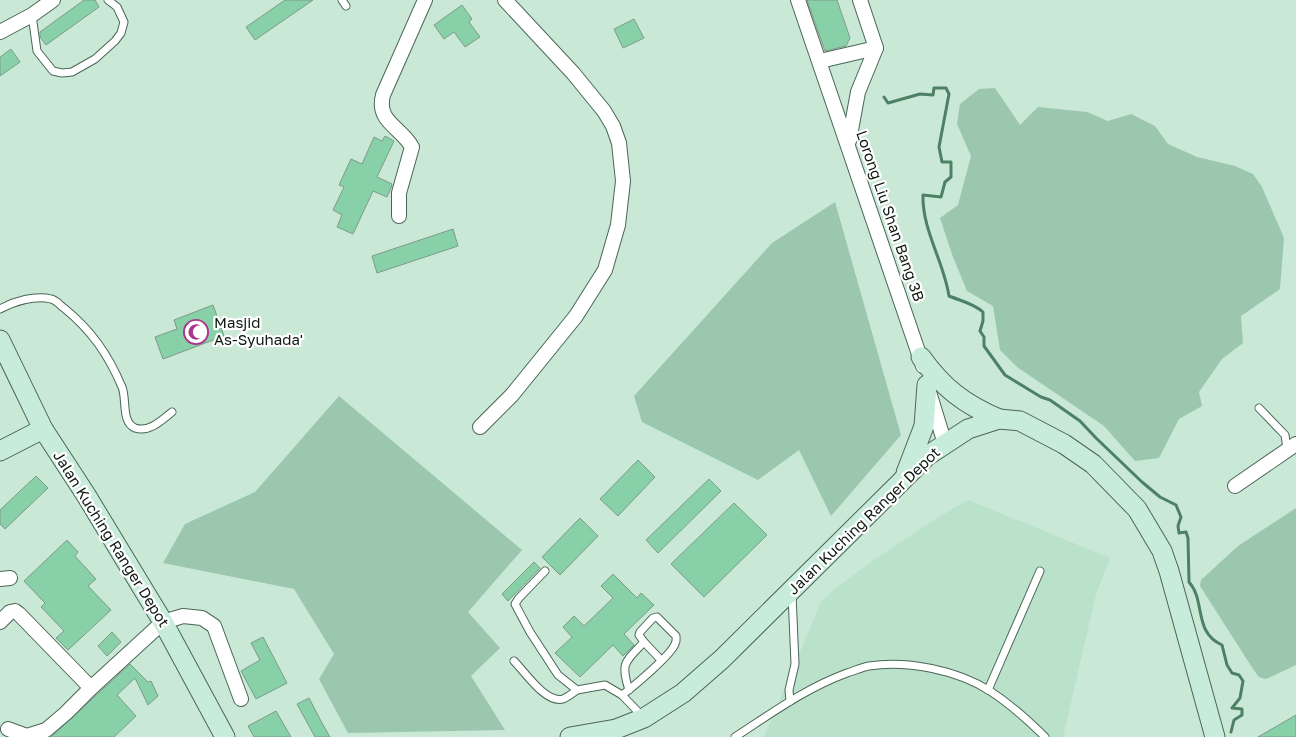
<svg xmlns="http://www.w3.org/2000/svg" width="1296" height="737" viewBox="0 0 1296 737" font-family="'Golos Text',sans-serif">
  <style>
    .built { fill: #bae1ca }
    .green { fill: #9ac7ad }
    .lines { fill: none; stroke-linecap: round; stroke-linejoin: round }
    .stream { stroke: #4c8165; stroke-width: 3 }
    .building { fill: #88d0a8; stroke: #7e9b8a }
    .lane-casing { stroke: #4b6656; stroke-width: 9 }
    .street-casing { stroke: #4b6656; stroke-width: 16 }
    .secondary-casing { stroke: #4b6656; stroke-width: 21 }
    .lane { stroke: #fff; stroke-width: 7 }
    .street { stroke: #fff; stroke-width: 14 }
    .secondary { stroke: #c8ecdb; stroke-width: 19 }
    .labels { text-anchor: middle; stroke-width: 4.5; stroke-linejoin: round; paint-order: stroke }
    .street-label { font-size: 15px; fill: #101b15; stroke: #fff }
    .poi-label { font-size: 15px; fill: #101b15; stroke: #fff; text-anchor: start }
  </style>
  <rect width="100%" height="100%" fill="#cae8d6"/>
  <path class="built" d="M968,500L1110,558L1096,594L1063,737H764L821,602L836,588L877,558L934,520Z"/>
  <g class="green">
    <path d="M995,88L1020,125L1038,107L1087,112L1108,121L1131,114L1155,126L1168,144L1197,157L1235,166L1253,174L1262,187L1284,238L1280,289L1241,316L1243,343L1222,359L1199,392L1202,406L1179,419L1159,458L1135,461L1104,426L1017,367L1000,350L993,306L967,291L953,257L940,218L958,205L971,156L957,124L960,104L979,89Z"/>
    <path d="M835,202L901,435L831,516L799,450L758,480L642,422L634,396L772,243Z"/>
    <path d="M339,396L522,550L468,612L500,648L471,676L505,730L348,733L319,679L334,654L294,589L163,563L185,524L255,492Z"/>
    <path d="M1296,508V665L1266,679L1259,677L1253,669L1200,586L1201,580L1238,546Z"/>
  </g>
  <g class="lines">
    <path class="stream" d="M884,97L888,103L920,94L933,95L934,88H946L949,94L939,147L942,162H951V177L945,182L941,197L923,195C922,230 944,262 949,296C961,301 973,303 983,312V321L980,331L984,337V346L1005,375L1041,397L1050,400L1080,421L1096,438L1142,482L1160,497L1176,505L1181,517L1178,526L1179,533L1186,532L1188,538L1189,582C1206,601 1193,632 1222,645L1227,665L1232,673L1239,675L1243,681L1240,698L1232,708L1242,709V715L1234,720L1231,732"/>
  </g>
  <g class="building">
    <path d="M84,0H95L99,7L46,45L40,37V32Z"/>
    <path d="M285,0H313L255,40L246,27Z"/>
    <path d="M807,0H837L850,38L846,46L825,51Z"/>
    <path d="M462,5L472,19L469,22L480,37L465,47L454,32L444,39L434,25Z"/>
    <path d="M634,19L644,38L623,48L614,29Z"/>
    <path d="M11,49L20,62L0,76V57Z"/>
    <path d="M385,136L394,141L377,177L392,184L391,188L387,197L373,191L353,234L337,227L342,215L333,210L344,187L339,185L351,159L362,164L374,137L382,141Z"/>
    <path d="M453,229L458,246L377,273L372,256Z"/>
    <path d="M213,305L224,336L163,359L155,337L177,329L174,320Z"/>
    <path d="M638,460L655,477L618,516L600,499Z"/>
    <path d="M36,476L48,488L5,529L0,524V510Z"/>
    <path d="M709,479L721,491L658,553L646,540Z"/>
    <path d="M734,503L767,535L704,597L671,564Z"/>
    <path d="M580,518L598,536L560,575L542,557Z"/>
    <path d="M67,540L78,552L75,556L96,579L88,586L111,610L68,650L56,638L64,631L41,607L45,603L24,581Z"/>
    <path d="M534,562L540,568L508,601L502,594Z"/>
    <path d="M613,574L637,598L641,593L654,605L624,634L634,645L623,656L613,645L580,677L555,653L572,637L563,627L574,616L584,626L613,598L601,586Z"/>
    <path d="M112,632L121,642L107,656L98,646Z"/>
    <path d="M263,637L287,683L256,699L241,671L260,660L251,643Z"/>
    <path d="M130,664L148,682L151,681L158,696L148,705L135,678L117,695L136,716L114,737H51Z"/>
    <path d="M309,698L322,723L330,737H315L297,704Z"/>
    <path d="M276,711L291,737H254L248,726Z"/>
    <path d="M1296,715V737H1258Z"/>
  </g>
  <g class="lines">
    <defs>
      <g id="lane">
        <path d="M342,0L346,6"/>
        <path d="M32,15L37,51L53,71L62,73L72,72L95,59L115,41L121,33L124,22L117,7L108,0"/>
        <path d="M0,309C15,301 35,295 51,299C56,300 60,305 64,308C91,330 108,354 122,387C127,399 121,422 135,428C149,433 162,420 172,412"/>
        <path d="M1259,408L1285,435L1287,449"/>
        <path d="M545,571L519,598L515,604L530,632L558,675L577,690L605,685L622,695L642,716"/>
        <path d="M644,642L661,660"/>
        <path d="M514,661C525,672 546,704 563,699C568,697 573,693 577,690"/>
        <path d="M988,690L1040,571"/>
        <path d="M622,695C633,687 671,655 675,644C677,640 676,639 676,636L657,617L653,618L640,632L639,635L644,642C625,662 620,663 629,690"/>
        <path d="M790,701L789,690L795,664L792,594"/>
        <path d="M735,737C772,713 806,688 847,673C854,671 862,667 869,666C907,660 957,670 990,691C1010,704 1028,720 1045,737"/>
      </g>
      <g id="street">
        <path d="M798,0L923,366"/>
        <path d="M0,32L32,15L53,0"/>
        <path d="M820,61L876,48"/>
        <path d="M849,141L858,92L876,48L860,0"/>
        <path d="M399,216V193L412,147C401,127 376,122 383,95L425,0"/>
        <path d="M929,392L945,444"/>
        <path d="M480,427L512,395L576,316L605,270L618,225L623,181L619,143L613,126L604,111L573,73L505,0"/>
        <path d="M1235,486L1296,444"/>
        <path d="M0,579L10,578"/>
        <path d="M0,622L10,612L15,611L19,614L91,688"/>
        <path d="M8,729L27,736L46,730L66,713L91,688L163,622L183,616L202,618L214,626L241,699"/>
      </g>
      <g id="secondary">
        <path d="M0,340L43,429L86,495L163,622L225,737"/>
        <path d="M921,357C943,388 964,404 999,419"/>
        <path d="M0,451L43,429"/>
        <path d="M906,473L924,426L927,385"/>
        <path d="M570,737L616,729L644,718L683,693L722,659L927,456L968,429L999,419L1020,421L1064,444L1093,464L1137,509L1162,551L1169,571L1215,737"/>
      </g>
    </defs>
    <use href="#lane" class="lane-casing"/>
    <use href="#street" class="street-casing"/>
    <use href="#secondary" class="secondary-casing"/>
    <use href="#lane" class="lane"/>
    <use href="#street" class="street"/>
    <use href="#secondary" class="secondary"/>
  </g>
  <defs>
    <symbol id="mosque-ring" viewBox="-11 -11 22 22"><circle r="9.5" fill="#fff" stroke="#ab368e" stroke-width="1.5"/><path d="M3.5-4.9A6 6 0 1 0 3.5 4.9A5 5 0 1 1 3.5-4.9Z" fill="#ab368e"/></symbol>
  </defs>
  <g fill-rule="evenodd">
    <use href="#mosque-ring" x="182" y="318" width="28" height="28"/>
  </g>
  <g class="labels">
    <g class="street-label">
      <text transform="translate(890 216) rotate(71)" y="5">Lorong Liu Shan Bang 3B</text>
      <text transform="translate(864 521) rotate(-44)" y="5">Jalan Kuching Ranger Depot</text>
      <text transform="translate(111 539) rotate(58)" y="5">Jalan Kuching Ranger Depot</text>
    </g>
    <g class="poi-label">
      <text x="214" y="328">Masjid<tspan x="214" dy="17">As-Syuhada'</tspan></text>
    </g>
  </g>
</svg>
